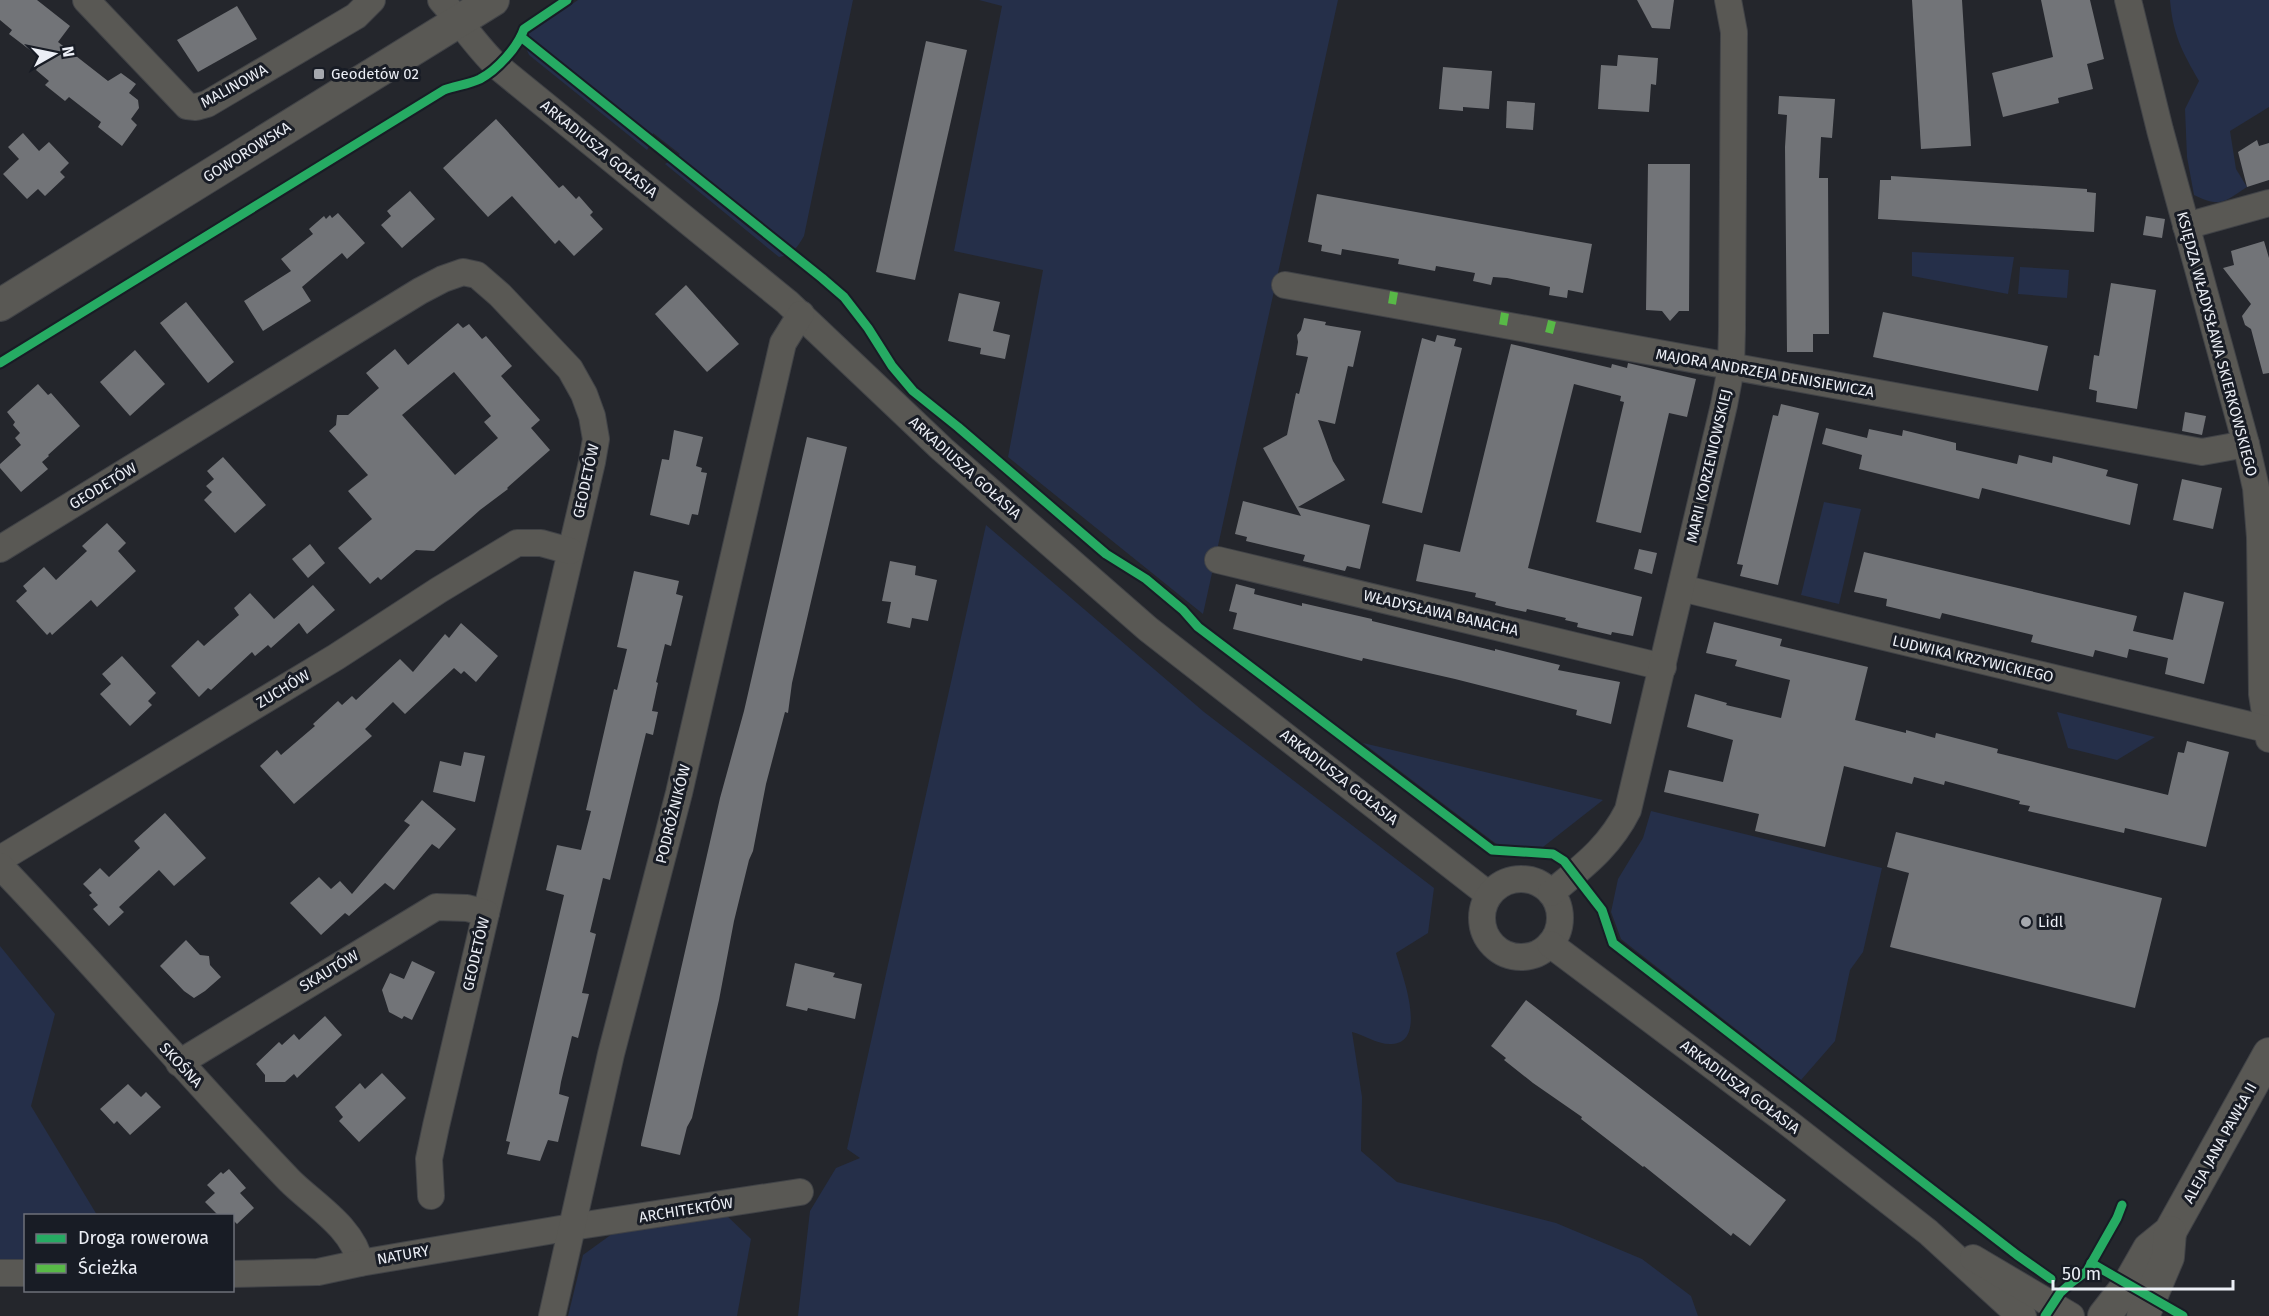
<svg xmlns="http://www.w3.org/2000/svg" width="2269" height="1316" viewBox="0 0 2269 1316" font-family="'Fira Sans',sans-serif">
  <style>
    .green { fill: #252f49 }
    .building { fill: #727478; fill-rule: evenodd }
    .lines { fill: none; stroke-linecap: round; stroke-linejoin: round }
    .minor-casing { stroke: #414347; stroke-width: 28 }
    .tertiary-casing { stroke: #414347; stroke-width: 34 }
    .minor { stroke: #595854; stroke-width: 26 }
    .tertiary { stroke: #595854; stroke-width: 32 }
    .quiet { stroke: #58b947; stroke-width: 8; stroke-dasharray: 15 8; stroke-linecap: butt }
    .cycleway-casing { stroke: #181c25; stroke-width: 13 }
    .cycleway { stroke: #26ab63; stroke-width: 9 }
    .poi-dot { fill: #a6a9af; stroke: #181c25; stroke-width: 2 }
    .labels { text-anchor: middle; stroke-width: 6; stroke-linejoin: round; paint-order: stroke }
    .poi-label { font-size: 15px; fill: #eceff6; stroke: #181c25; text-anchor: start }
    .street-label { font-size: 15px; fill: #eceff6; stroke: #181c25 }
  </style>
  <rect width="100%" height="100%" fill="#24262c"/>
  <g class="green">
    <path d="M578,0H853L804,236C797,248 793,254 779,257L665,164L680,154L653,133L652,142L647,150L529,55L526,48L529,33Z"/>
    <path d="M979,0H1338L1203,614L1008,457L1043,270L954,251L1002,6Z"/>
    <path d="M2170,0H2269V107L2230,131L2236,169L2247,187C2224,202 2221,208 2194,195L2187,157L2185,109L2199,81C2182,51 2173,35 2170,0Z"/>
    <path d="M1912,252L2014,257L2008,294L1912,276Z"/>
    <path d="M2020,267L2069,270L2067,298L2018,294Z"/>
    <path d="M1824,502L1861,509L1839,604L1801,595Z"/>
    <path d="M986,525L1204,712L1434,888L1428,933L1396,953C1401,972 1429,1042 1392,1044C1378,1045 1364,1035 1352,1032L1362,1097L1361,1151L1397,1182L1556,1223L1642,1259L1691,1296L1698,1316H798L810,1211L836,1168L860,1158L847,1149Z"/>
    <path d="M2057,712L2155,737L2117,760L2068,748Z"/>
    <path d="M1363,743L1603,800L1543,847L1499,846Z"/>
    <path d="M1651,811L1882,868L1863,952L1850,970L1835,1041L1801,1080L1621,939L1611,912L1618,879L1643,838Z"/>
    <path d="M0,946L55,1014L31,1106L97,1215L26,1216L25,1259L0,1261Z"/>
    <path d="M725,1214L751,1239L737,1316H568L583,1255L612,1234Z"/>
  </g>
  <g class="building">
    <path d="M0,0H37L70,26L58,42L108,81L121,73L136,84L129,93L138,100L139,108L131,119L137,125L122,146L98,127L101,122L69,97L65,101L45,85L49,81L36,70L43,60L9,34L12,30L0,20Z"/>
    <path d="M1637,0H1674L1670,29L1652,28Z"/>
    <path d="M1912,0H1962L1971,146L1921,149Z"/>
    <path d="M2041,0H2090L2104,59L2087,64L2093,89L2058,98L2059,103L2003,117L1992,73L2053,57Z"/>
    <path d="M237,6L257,39L198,72L177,40Z"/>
    <path d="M926,41L967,50L915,280L876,272Z"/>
    <path d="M1618,55L1658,58L1656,85L1651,84L1649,112L1598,109L1601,65L1617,66Z"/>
    <path d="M1443,67L1492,71L1489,109L1463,107V111L1439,109Z"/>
    <path d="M1779,96L1835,99L1832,138L1821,137L1819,178H1828L1829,334H1813V352H1787L1785,147L1787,115L1778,114Z"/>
    <path d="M1507,101L1535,103L1533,130L1506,128Z"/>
    <path d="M496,119L559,188L563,185L576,199L579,196L593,212L590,215L603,229L574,256L559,240L555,244L512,196L488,217L443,168Z"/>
    <path d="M23,133L39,151L49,142L69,163L60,172L65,177L45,196L38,189L27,199L3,174L19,159L8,147Z"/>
    <path d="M2257,140L2259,146L2269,143V180L2247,187L2238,152Z"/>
    <path d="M1648,164H1690L1689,311H1679L1670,321L1662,311L1646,310Z"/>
    <path d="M1891,176L2087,189V192L2096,193L2094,232L1878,219L1880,180H1891Z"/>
    <path d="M410,191L435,219L402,248L381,225L391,216L387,211Z"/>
    <path d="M1317,194L1592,244L1583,293L1568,290L1567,298L1549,295L1550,287L1507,278L1493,277L1491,285L1473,281L1475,273L1436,266L1435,271L1398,264L1399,259L1342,249L1341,255L1321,251L1322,245L1308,242Z"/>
    <path d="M338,213L365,243L347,259L342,253L302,287L311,301L263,331L244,301L291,271L281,259L313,234L309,229L324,216L326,219L330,215L332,218Z"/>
    <path d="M2146,216L2165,219L2162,238L2143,235Z"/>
    <path d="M2264,241L2269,258V373L2263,374L2251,329L2245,325L2242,316L2251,304L2223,268L2234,265L2231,251Z"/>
    <path d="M2111,283L2156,290L2137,409L2096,402L2097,391L2089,389L2094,355L2099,356Z"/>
    <path d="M686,285L739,344L707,372L655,314Z"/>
    <path d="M959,293L1000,302L993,331L1010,335L1005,359L980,354L981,348L948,341Z"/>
    <path d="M186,302L234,362L208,383L160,323Z"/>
    <path d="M1883,312L2048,346L2038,391L1873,357Z"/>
    <path d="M1304,318L1326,322L1325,325L1361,331L1353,367L1348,366L1335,424L1318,420L1333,461L1345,480L1298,507L1370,525L1360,569L1347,566L1345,571L1303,561L1305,555L1246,541L1247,537L1235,534L1243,501L1301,516L1263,448L1287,435L1296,393L1299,394L1308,357L1296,355L1298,342L1297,335L1301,330Z"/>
    <path d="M458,323L463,328L469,324L482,339L486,336L512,366L501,376L540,420L531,428L550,450L507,488L508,489L480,510L434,551L416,550L381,580L378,577L370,584L338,548L372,519L348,491L368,475L329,431L336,425L337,415H348L379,388L366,373L395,349L408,365ZM454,372L491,416L484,422L498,438L455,475L402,415Z"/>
    <path d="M1437,335L1456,339L1454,346L1462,348L1422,513L1382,503L1422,338L1435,342Z"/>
    <path d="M1511,344L1611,368L1612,364L1627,368L1628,363L1696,379L1687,417L1669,413L1641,533L1596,522L1624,402L1620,401L1621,396L1574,384L1528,568L1642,597L1633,636L1612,632L1611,635L1577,627L1578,623L1565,620L1566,618L1527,609L1526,612L1507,608L1495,605L1496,602L1475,597L1476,593L1416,581L1424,544L1460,552Z"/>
    <path d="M135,350L165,384L130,416L100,382Z"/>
    <path d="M38,384L48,395L51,393L80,426L48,455L49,456L42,462L48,469L21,492L0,468V464L21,445L15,438L20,433L13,425L15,422L7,412Z"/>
    <path d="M1781,404L1819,413L1778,585L1740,576L1743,565L1737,564L1773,415L1778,416Z"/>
    <path d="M2185,412L2206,416L2202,435L2182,431Z"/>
    <path d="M1826,428L1867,438L1869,429L1902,436L1903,430L1956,443V450L2017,464L2019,455L2052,463L2053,456L2108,470L2106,476L2138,484L2130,525L1982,488L1979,499L1859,469L1862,455L1822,444Z"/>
    <path d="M674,430L703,437L696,466L702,468L701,472L707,473L698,515L692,514L689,525L650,515L662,459L669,460Z"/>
    <path d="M807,437L847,447L792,683L788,713L785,712L766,784L753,851L749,860L734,921L719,1000L692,1118L687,1127L680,1155L641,1146V1144L720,798L744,711Z"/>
    <path d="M223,457L266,505L235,533L204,500L212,492L206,486L214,479L207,471Z"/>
    <path d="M2182,479L2222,488L2213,529L2173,520Z"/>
    <path d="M107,523L126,543L118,551L136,571L97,607L91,600L52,635L50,632L47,635L16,601L27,591L23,586L44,567L56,580L87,551L82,546Z"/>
    <path d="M310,544L325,563L308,578L292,559Z"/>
    <path d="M1639,549L1657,553L1652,574L1634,569Z"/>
    <path d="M1864,552L2137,616L2133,631L2173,640L2184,592L2224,602L2204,684L2165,674L2168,658L2129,649L2127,658L2095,650L2093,657L2031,642L2033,635L1942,613L1940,619L1886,606L1887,599L1854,592Z"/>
    <path d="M890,561L916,566L915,575L937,580L928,621L912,618L910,628L887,623L891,602L882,601Z"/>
    <path d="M634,571L679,581L676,594L683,596L671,646L665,644L656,682L658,683L652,711L658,712L653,735L646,733L610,880L603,878L590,932L596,934L582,993L589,994L578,1038L572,1036L561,1082L559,1094L569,1097L558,1142L548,1140L540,1161L507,1154L510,1142L506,1141L564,895L546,890L557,845L581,850L591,811L586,810L614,689L617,690L627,649L617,647Z"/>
    <path d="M1236,584L1255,589L1254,594L1302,606V603L1372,619V621L1495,651V649L1560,665L1558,670L1620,682L1611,724L1576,715L1577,710L1455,679L1363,658L1362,661L1233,629L1237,613L1229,611Z"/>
    <path d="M313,585L335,610L307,634L299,623L271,648L268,645L255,656L252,652L211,690L208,688L199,697L171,666L198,640L204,646L239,615L234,608L250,593L274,619Z"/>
    <path d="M1714,622L1782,639L1780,646L1868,667L1855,720L1906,733V730L1935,738L1936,733L1998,749L1997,753L2168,795L2178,752L2184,753L2187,741L2229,752L2206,847L2125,828L2124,833L2028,811L2030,806L2019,804L2020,801L1945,781L1944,785L1914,777L1912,784L1844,766L1825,847L1755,831L1759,814L1664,792L1669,770L1723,782L1733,740L1687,727L1695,694L1727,703L1726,705L1781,718L1790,680L1735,666L1737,660L1706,653Z"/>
    <path d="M461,623L498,656L476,682L464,671L461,674L454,668L405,714L393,702L365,729L372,736L294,804L260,766L277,750L281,755L315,726L313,724L338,701L342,705L352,696L356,700L400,659L413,672L445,634L449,638Z"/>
    <path d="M122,656L156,693L148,701L152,705L130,726L100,694L111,684L102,674Z"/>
    <path d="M464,752L485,756L475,802L433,792L440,761L461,766Z"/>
    <path d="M422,800L456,829L439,849L432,844L394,890L385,883L349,916L345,913L321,935L290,903L319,877L331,889L340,881L352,894L410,825L404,821Z"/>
    <path d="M165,813L206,858L174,886L159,870L119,907L124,912L109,926L93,909L98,905L89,895L92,893L83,884L100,868L109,877L140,848L134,841Z"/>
    <path d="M1896,832L2162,898L2135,1008L1890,947L1909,873L1887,867Z"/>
    <path d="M186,940L200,955L209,956L210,965L221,977L205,991L194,998L184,991L160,966Z"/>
    <path d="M412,961L435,972L412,1020L404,1016L402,1019L389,1012L382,990L390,973L404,979Z"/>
    <path d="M795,963L835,973L833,977L862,984L855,1019L808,1008L807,1011L786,1006Z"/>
    <path d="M1526,1000L1786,1200L1750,1246L1733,1233L1731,1236L1644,1166L1643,1167L1581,1119L1582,1117L1533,1083L1504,1060L1506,1058L1491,1046Z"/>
    <path d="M325,1016L342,1035L297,1078L294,1074L285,1082H265V1075L256,1064L279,1042L282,1045L294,1034L299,1040Z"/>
    <path d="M382,1073L406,1098L359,1142L339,1121L343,1117L335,1107L360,1083L365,1089Z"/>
    <path d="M128,1084L141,1097L146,1092L161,1107L130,1135L117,1121L114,1124L100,1109Z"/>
    <path d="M229,1169L246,1188L240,1193L254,1208L237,1224L232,1219V1215H218L205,1202L215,1193L207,1185L221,1172L223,1174Z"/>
  </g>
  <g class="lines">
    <defs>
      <g id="minor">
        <path d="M86,0L187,106L196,107L207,104L356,16L372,0"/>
        <path d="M441,0C461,22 476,46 497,66L787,302L942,449L1148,629L1489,895"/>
        <path d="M2128,0L2160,130L2246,444L2256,488L2260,537L2262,694L2269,739"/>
        <path d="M2186,226L2269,203"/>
        <path d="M1285,285L2202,452L2246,444"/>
        <path d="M0,549L420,291L443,279L463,272L477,275L500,295L570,369L584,394L592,416L596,439L592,462L436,1126L429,1159L431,1196"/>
        <path d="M1218,560L1663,667"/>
        <path d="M1681,588L2266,729"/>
        <path d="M0,859L336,657L439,590L517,543H541L570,551"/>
        <path d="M0,866C99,969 191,1078 290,1181C313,1204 354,1228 360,1263"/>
        <circle cx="1521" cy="918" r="39"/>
        <path d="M1551,893C1582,867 1609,848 1628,810L1724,405L1731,368L1732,329L1734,32L1728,0"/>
        <path d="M1550,944L1791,1125L1928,1232L2008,1305L2023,1316"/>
        <path d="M179,1063L436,907L467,908L486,913"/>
        <path d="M1973,1258L2071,1316"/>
        <path d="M0,1273H26"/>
        <path d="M232,1274L318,1272L360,1263L572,1227L800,1192"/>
        <path d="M552,1316L611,1054L679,793L783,343L801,314"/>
      </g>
      <g id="tertiary">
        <path d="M0,305L493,0"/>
        <path d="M2104,1316L2129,1284L2149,1249L2170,1232L2269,1054"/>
        <path d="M2143,1316L2168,1257L2170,1232"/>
      </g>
    </defs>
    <use href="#minor" class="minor-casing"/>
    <use href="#tertiary" class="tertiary-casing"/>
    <use href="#minor" class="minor"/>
    <use href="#tertiary" class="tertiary"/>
    <g class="quiet">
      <path d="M1392,304L1394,292"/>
      <path d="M1503,325L1505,313"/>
      <path d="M1549,333L1552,321"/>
    </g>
    <defs>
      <g id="cycleway">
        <path d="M521,37L822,278L844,297L868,328L892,366L913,391L958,427L1106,554L1146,579L1183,610L1198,627L1492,850L1553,854L1564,861L1602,910L1613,943L2017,1255L2051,1279"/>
        <path d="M0,363L444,90C455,86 470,84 480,79C497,70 518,47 524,29L567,0"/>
        <path d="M2091,1263L2183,1316"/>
        <path d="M2045,1316L2060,1293L2071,1283L2087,1271L2117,1218L2122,1205"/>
      </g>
    </defs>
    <use href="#cycleway" class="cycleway-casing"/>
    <use href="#cycleway" class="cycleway"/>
  </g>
  <g class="poi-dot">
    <rect x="313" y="68" width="12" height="12" rx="3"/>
    <circle cx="2026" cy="922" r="6"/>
  </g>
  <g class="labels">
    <g class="poi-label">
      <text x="331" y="79">Geodetów 02</text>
      <text x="2038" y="927">Lidl</text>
    </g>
    <g class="street-label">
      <text transform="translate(234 86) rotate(-29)" y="5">MALINOWA</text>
      <text transform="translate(599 149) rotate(39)" y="5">ARKADIUSZA GOŁASIA</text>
      <text transform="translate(247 152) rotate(-32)" y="5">GOWOROWSKA</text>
      <text transform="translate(2217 344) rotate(75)" y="5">KSIĘDZA WŁADYSŁAWA SKIERKOWSKIEGO</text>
      <text transform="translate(1765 373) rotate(10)" y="5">MAJORA ANDRZEJA DENISIEWICZA</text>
      <text transform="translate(1709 466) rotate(-77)" y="5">MARII KORZENIOWSKIEJ</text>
      <text transform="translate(965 468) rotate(42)" y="5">ARKADIUSZA GOŁASIA</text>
      <text transform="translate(586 481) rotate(-78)" y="5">GEODETÓW</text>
      <text transform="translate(103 486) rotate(-31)" y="5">GEODETÓW</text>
      <text transform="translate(1441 613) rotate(13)" y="5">WŁADYSŁAWA BANACHA</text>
      <text transform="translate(1973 659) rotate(13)" y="5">LUDWIKA KRZYWICKIEGO</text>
      <text transform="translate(283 689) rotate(-31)" y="5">ZUCHÓW</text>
      <text transform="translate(1339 777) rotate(38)" y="5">ARKADIUSZA GOŁASIA</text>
      <text transform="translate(673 814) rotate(-76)" y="5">PODRÓŻNIKÓW</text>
      <text transform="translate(476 954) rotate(-77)" y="5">GEODETÓW</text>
      <text transform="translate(329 971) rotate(-31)" y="5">SKAUTÓW</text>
      <text transform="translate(181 1065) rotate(47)" y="5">SKOŚNA</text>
      <text transform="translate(1740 1087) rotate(37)" y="5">ARKADIUSZA GOŁASIA</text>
      <text transform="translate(2220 1143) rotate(-61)" y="5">ALEJA JANA PAWŁA II</text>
      <text transform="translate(686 1210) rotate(-9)" y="5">ARCHITEKTÓW</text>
      <text transform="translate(403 1255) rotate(-10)" y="5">NATURY</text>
    </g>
  </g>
  <rect x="24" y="1214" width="210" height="78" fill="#181c25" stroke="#6d7079" stroke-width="1.5"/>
  <rect x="36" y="1234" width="30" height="9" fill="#26ab63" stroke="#6d7079" stroke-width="1.5"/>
  <text x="78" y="1244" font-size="18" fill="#eceff6">Droga rowerowa</text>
  <rect x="36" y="1264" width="30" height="9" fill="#58b947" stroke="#6d7079" stroke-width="1.5"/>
  <text x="78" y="1274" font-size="18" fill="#eceff6">Ścieżka</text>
  <g transform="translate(54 54) rotate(81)" stroke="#181c25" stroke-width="4.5" paint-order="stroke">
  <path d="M0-4.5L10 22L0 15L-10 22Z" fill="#eceff6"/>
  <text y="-9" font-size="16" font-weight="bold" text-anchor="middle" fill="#eceff6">N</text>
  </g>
  <path d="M2053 1280v9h180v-9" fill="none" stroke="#eceff6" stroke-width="3"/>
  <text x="2062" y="1280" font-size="18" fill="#eceff6" stroke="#181c25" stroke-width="4.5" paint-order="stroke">50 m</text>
</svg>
